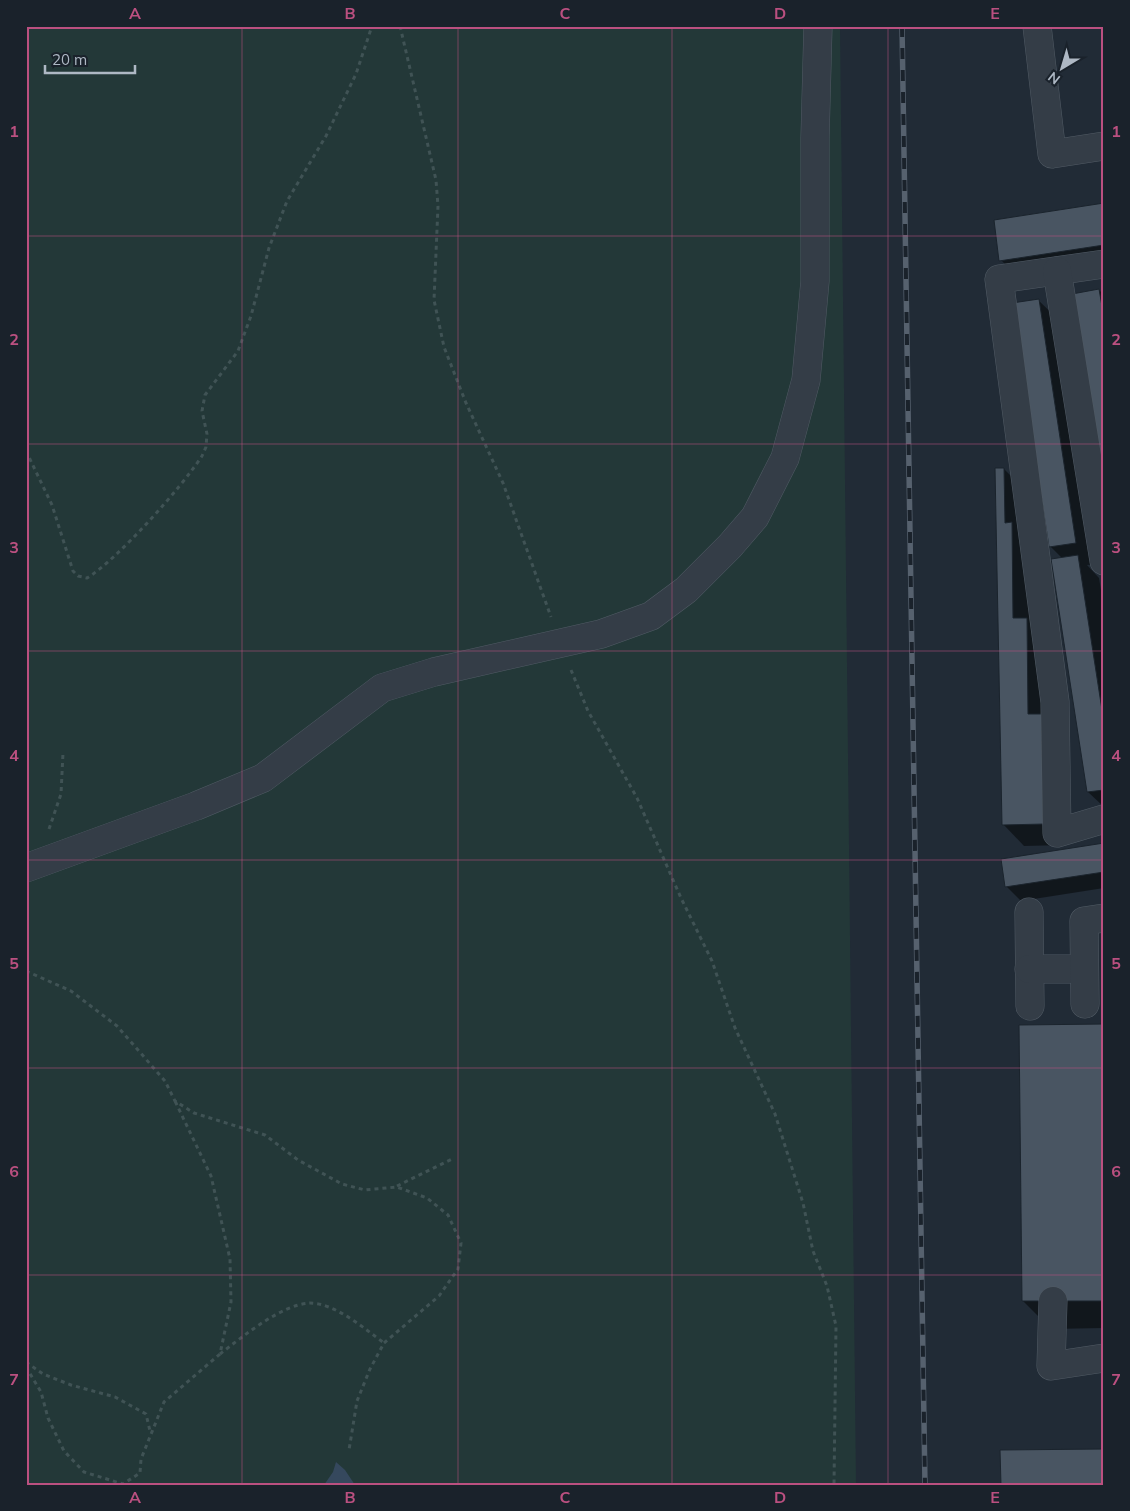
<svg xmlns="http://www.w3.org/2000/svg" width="1130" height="1511" viewBox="0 0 1130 1511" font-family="Mulish,sans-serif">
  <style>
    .green { fill: #233838 }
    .water { fill: #35485d }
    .shadow { fill: #0007 }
    .building { fill: #495562; stroke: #1b242d }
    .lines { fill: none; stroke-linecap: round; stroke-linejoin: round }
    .minor-casing { stroke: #515b65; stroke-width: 29 }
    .path { stroke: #405355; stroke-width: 3; stroke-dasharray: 4 4; stroke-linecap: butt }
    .minor { stroke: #343d47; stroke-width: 28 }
    .rail-casing { stroke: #56616e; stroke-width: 5.5 }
    .rail { stroke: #1a222b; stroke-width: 4; stroke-dasharray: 11; stroke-linecap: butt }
    .grid { fill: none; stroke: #bb5080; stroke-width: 1; stroke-opacity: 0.55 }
    .neatline { fill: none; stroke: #bb5080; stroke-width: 2 }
    .grid-label { font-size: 16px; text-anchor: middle; font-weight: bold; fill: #bb5080 }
  </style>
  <rect width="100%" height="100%" fill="#212b36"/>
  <path class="green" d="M26,26H840L856,1485H26Z"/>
  <path class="water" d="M336,1462L345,1470L355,1485H324L333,1472Z"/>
  <g class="shadow">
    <path d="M1104,204V269L1022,282L1001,260Z"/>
    <path d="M1099,290L1104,295V491Z"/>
    <path d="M1038,300L1060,321L1097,564L1087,565L1099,578L1104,608V807L1088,792L1063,559L1050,546Z"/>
    <path d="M1004,469L1025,490L1063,736L1066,845L1024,846L1003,824Z"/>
    <path d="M1104,844V888L1021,901L1007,887L1003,860Z"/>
    <path d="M1104,1026V1328L1051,1329L1023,1301Z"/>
  </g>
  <g class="building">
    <path d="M1104,203V245L999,261L994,220Z"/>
    <path d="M1099,289L1104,318V499L1072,294Z"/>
    <path d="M1039,299L1076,543L1049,547L1012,303Z"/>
    <path d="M995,468H1004L1005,523L1012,522L1013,618H1027L1028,714H1042L1045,824L1002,825Z"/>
    <path d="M1078,555L1104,723V790L1087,792L1051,559Z"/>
    <path d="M1104,843V872L1005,887L1001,859Z"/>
    <path d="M1104,1024V1301H1022L1019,1025Z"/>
    <path d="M1104,1449V1485H1001L1000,1450Z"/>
  </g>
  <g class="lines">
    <defs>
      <g id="minor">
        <path d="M1037,26L1052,154L1104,146"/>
        <path d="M1104,264L999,279L1055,702L1057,833L1104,819"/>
        <path d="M1057,271L1104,561"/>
        <path d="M26,868L196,806L263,778L382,688L434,672L601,634L651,616L686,590L730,546L755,517L785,458L806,380L815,281V138L818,26"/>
        <path d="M1029,912L1030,1006"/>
        <path d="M1029,969H1084"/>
        <path d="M1085,1004L1084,921L1104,918"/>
        <path d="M1053,1301L1051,1366L1104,1358"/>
      </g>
    </defs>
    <use href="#minor" class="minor-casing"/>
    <g class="path">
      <path d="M400,26L436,180L438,206L434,300L444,347L466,403L503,483L551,617"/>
      <path d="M26,451L52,505L73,571L78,576L87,578C118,559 181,488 202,456L206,447L207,434L202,411L205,395L238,351L251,316L269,248L287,201L326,136L356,74L372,26"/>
      <path d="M571,670L588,711L637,798L681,898L712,961L735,1028L775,1114L803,1203L813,1251L827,1286L836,1326L834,1485"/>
      <path d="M49,829L61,794L63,753"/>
      <path d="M26,971L71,991L117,1026L165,1081L175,1101L194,1113L265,1135L298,1160L342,1184L365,1190L397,1187L427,1198L448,1215L461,1243L458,1269L439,1296L384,1343L370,1369L357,1401L349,1450"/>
      <path d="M397,1186L452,1159"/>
      <path d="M220,1354C242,1337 282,1304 310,1303C335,1303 365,1329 384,1343"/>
      <path d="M26,1362L43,1374L71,1385L115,1397L146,1414L150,1431"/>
      <path d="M26,1367L41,1392L48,1418L64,1451L84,1472L123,1484L140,1473L141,1459L164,1402L220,1354L231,1302L230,1259L211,1176L175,1101"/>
    </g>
    <use href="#minor" class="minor"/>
    <defs>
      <path id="rail" d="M902,26L925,1485"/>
    </defs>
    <use href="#rail" class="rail-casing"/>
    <use href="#rail" class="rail"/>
  </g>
  <path class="grid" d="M242,26V1485M458,26V1485M672,26V1485M888,26V1485M26,236H1104M26,444H1104M26,651H1104M26,860H1104M26,1068H1104M26,1275H1104"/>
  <rect width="1130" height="1511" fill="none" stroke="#1a222b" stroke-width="55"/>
  <g transform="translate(1062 68) rotate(218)" stroke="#1a222b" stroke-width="4" paint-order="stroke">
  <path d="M0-4L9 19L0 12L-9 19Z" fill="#aeb8c4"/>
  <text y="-8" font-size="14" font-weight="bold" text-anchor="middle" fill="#aeb8c4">N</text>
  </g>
  <path d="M45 65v8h90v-8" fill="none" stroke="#aeb8c4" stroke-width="2.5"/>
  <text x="52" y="65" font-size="15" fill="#aeb8c4" stroke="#1a222b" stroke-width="4" paint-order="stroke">20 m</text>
  <rect x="28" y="28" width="1074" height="1456" class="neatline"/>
  <g class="grid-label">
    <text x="135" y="19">A</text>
    <text x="350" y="19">B</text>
    <text x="565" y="19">C</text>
    <text x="780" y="19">D</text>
    <text x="995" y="19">E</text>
    <text x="14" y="137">1</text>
    <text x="1116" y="137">1</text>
    <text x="14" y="345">2</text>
    <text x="1116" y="345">2</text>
    <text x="14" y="553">3</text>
    <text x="1116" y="553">3</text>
    <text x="14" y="761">4</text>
    <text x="1116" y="761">4</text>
    <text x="14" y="969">5</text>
    <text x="1116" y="969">5</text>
    <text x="14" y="1177">6</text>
    <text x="1116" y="1177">6</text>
    <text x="14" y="1385">7</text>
    <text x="1116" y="1385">7</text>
    <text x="135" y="1503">A</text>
    <text x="350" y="1503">B</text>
    <text x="565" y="1503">C</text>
    <text x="780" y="1503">D</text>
    <text x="995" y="1503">E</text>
  </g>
</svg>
